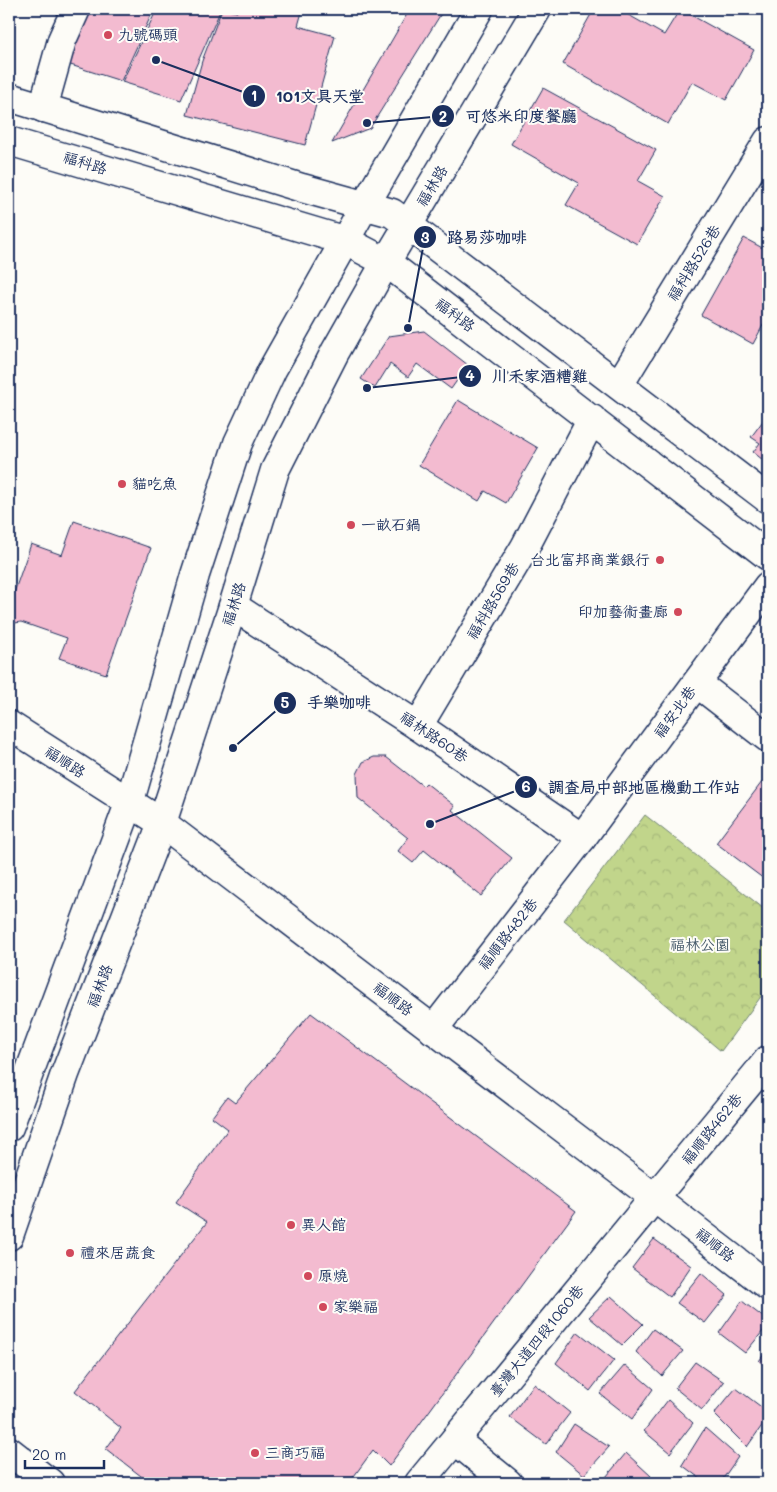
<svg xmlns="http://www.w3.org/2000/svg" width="777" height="1492" viewBox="0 0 777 1492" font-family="Mali,'LXGW WenKai TC',sans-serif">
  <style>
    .forest { fill: url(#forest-crowns); stroke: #6e8274 }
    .building { fill: #f3bbd0; stroke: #1b2f5e }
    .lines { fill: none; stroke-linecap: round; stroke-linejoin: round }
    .minor-casing { stroke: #1b2f5e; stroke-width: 31 }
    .tertiary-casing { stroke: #1b2f5e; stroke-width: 31 }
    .primary-casing { stroke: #1b2f5e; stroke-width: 31 }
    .minor { stroke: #fdfcf7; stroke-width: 28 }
    .tertiary { stroke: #fdfcf7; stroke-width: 28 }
    .primary { stroke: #fdfcf7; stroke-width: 28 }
    .poi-dot { fill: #d1495b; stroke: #fdfcf7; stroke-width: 2 }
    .labels { text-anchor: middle; stroke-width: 4; stroke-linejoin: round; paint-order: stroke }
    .poi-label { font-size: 15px; fill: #1b2f5e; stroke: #fdfcf7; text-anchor: start }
    .street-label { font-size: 15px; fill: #1b2f5e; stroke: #fdfcf7 }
    .park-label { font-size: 15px; fill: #445869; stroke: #fdfcf7 }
    .leader { fill: none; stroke: #1b2f5e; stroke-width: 2 }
    .callout-dot { fill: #1b2f5e; stroke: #fdfcf7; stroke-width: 2 }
    .mark-label { font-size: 15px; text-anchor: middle; font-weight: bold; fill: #fff }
    .callout-label { font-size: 16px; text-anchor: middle; font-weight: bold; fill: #1b2f5e; stroke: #fdfcf7; stroke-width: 4; stroke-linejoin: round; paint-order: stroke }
  </style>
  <defs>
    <pattern id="forest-crowns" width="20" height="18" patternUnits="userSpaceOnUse" patternTransform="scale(1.25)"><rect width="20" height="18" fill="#c1d58b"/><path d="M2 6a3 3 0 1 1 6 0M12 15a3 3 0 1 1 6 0" fill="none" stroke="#a5b77a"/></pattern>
  </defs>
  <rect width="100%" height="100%" fill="#fdfcf7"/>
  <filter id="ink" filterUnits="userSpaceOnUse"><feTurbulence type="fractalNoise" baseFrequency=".02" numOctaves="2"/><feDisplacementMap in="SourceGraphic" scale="10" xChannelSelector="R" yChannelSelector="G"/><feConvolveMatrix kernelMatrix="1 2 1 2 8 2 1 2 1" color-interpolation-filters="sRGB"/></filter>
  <g filter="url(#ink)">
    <path class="forest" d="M645,815L768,912V987L721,1051L564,920Z"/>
    <g class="building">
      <path d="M88,9H154L121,81L61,62Z"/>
      <path d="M157,9H221L181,100L122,82Z"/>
      <path d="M222,9L237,12L238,9H290L302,12L298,26L335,36L305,145L187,115L202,61Z"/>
      <path d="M410,9H444L370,128L332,143Z"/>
      <path d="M594,9H618L664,35L680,9L754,50L726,100L692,82L668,124L563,64Z"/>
      <path d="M543,88L656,150L638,181L665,196L637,244L566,205L579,183L511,144Z"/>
      <path d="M744,238L768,251V316L753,344L701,315Z"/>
      <path d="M424,331L468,365L451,389L417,364L408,377L390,364L375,388L361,379L389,336Z"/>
      <path d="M458,400L538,448L506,503L485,491L479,501L419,465Z"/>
      <path d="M768,414V464L753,452L760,443L751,437Z"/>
      <path d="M74,521L151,548L106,674L59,658L67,638L21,622L9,624V607L31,544L62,555Z"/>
      <path d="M374,757H386L423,786L426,783L455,806L452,810L512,858L481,896L424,850L413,863L398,851L408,838L358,798L357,774L363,762Z"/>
      <path d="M762,782L768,787V882L716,843Z"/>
      <path d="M311,1013L576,1211L389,1466L373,1450L349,1483H150L106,1449L121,1428L75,1391L207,1222L176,1202L228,1129L212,1117L227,1097L235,1103Z"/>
      <path d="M654,1239L691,1266L670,1297L632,1268Z"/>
      <path d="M701,1273L727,1295L705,1323L677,1303Z"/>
      <path d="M611,1296L643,1324L622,1345L589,1317Z"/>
      <path d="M742,1301L768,1321V1325L745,1353L719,1333Z"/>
      <path d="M653,1329L683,1351L662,1376L636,1352Z"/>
      <path d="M578,1332L614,1360L590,1391L556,1363Z"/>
      <path d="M768,1349V1368L759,1361Z"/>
      <path d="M695,1362L724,1382L702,1410L675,1388Z"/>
      <path d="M625,1365L653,1389L632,1419L600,1394Z"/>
      <path d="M534,1384L570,1413L546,1444L510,1417Z"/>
      <path d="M736,1388L768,1412V1417L747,1447L714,1414Z"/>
      <path d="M668,1400L693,1423L670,1453L644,1431Z"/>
      <path d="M574,1424L609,1447L584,1475L556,1452Z"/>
      <path d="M705,1428L738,1457L720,1483H706L682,1465Z"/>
      <path d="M626,1453L651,1476L646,1483H601Z"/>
    </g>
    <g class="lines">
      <defs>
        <g id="minor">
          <path d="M43,108L62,40L76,9"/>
          <path d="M619,385L768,141"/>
          <path d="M233,606L418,726L582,838"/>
          <path d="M697,683L768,738"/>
          <path d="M9,725L162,823L655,1198L768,1286"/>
          <path d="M418,726L525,547L592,419"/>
          <path d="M433,1030L582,838L768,586"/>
          <path d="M455,1440L508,1483"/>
          <path d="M419,1483L768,1060"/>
        </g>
        <g id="tertiary">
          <path d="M9,97L302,188L392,213L768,499"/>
          <path d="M9,141L346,241L386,262L768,556"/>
          <path d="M9,1127L129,804L195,575L238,443L272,370L365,205L479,9"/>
          <path d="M9,1236L65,1074L162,823L233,606L275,470L335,352L386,262L537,9"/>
        </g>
        <path id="primary" d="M9,1451L50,1483"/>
      </defs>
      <use href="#minor" class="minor-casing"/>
      <use href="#tertiary" class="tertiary-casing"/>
      <use href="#primary" class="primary-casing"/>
      <use href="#minor" class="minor"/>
      <use href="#tertiary" class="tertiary"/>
      <use href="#primary" class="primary"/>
    </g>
  </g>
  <g class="poi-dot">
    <circle cx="108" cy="35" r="5"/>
    <circle cx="122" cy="484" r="5"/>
    <circle cx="351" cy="525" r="5"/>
    <circle cx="660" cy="560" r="5"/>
    <circle cx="678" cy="612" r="5"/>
    <circle cx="291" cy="1225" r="5"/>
    <circle cx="70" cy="1253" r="5"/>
    <circle cx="308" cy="1276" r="5"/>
    <circle cx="323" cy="1307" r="5"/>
    <circle cx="255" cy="1453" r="5"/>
  </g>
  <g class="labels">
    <g class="poi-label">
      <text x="118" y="40">九號碼頭</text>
      <text x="132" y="489">貓吃魚</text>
      <text x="361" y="530">一畝石鍋</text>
      <text x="650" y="565" text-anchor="end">台北富邦商業銀行</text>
      <text x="668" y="617" text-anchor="end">印加藝術畫廊</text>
      <text x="301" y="1230">異人館</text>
      <text x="80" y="1258">禮來居蔬食</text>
      <text x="318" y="1281">原燒</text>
      <text x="333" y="1312">家樂福</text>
      <text x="265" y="1458">三商巧福</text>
    </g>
    <g class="street-label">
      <text transform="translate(85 163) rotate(17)" y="5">福科路</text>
      <text transform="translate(432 186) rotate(-59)" y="5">福林路</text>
      <text transform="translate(694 263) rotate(-58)" y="5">福科路526巷</text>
      <text transform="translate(455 315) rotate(37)" y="5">福科路</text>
      <text transform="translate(493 601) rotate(-59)" y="5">福科路569巷</text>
      <text transform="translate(234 604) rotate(-72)" y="5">福林路</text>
      <text transform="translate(675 712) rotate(-54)" y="5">福安北巷</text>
      <text transform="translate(434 737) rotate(34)" y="5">福林路60巷</text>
      <text transform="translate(65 762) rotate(33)" y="5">福順路</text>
      <text transform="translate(508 934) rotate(-52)" y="5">福順路482巷</text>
      <text transform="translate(100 986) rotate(-69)" y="5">福林路</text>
      <text transform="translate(393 999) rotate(37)" y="5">福順路</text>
      <text transform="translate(712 1129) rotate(-51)" y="5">福順路462巷</text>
      <text transform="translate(715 1245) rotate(38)" y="5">福順路</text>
      <text transform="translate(537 1341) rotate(-51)" y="5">臺灣大道四段1060巷</text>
    </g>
    <g class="park-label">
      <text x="700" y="950">福林公園</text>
    </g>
  </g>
  <path class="leader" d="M156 60L254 96M367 123L443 116M408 328L425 237M367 388L470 376M233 748L285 703M430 824L526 787"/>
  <g class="callout-dot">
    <circle cx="156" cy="60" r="5"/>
    <circle cx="367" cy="123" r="5"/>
    <circle cx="408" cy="328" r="5"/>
    <circle cx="367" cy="388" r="5"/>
    <circle cx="233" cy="748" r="5"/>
    <circle cx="430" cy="824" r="5"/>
    <circle cx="254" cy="96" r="12"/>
    <circle cx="443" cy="116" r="12"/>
    <circle cx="425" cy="237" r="12"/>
    <circle cx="470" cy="376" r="12"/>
    <circle cx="285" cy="703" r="12"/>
    <circle cx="526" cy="787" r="12"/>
  </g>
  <g class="mark-label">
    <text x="254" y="101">1</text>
    <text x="443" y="122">2</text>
    <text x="425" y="243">3</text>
    <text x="470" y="381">4</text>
    <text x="285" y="708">5</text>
    <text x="526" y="792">6</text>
  </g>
  <g class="callout-label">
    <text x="320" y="102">101文具天堂</text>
    <text x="521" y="122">可悠米印度餐廳</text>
    <text x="487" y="243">路易莎咖啡</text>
    <text x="540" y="382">川禾家酒糟雞</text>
    <text x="339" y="708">手樂咖啡</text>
    <text x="644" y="793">調查局中部地區機動工作站</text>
  </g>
  <rect width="777" height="1492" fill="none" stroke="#fdfcf7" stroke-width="30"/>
  <rect x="15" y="15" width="747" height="1462" fill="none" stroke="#1b2f5e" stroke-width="2" filter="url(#ink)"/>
  <path d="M25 1460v8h79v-8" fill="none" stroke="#1b2f5e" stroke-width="2.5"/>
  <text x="32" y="1460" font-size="15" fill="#1b2f5e" stroke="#fdfcf7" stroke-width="4" paint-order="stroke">20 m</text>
</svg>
